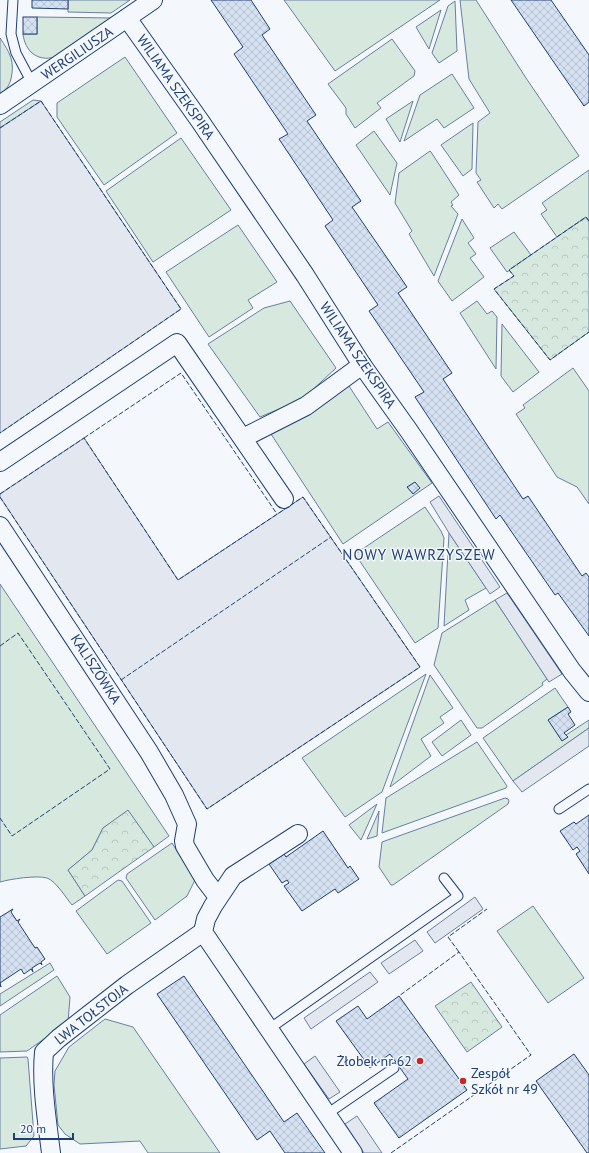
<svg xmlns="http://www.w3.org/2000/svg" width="589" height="1153" viewBox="0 0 589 1153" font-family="'PT Sans',sans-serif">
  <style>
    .grass { fill: #d7e8df; stroke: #687fa3 }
    .park { fill: url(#park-crowns); stroke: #687fa3 }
    .parking { fill: #e3e8f0; stroke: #687fa3 }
    .building { fill: url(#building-cross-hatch); stroke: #1d3f73 }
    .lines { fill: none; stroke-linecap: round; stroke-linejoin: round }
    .service-casing { stroke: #1d3f73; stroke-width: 11 }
    .minor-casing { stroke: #1d3f73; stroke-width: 20 }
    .service { stroke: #f4f7fb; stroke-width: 9 }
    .minor { stroke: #f4f7fb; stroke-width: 18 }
    .fence { stroke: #1d3f73; stroke-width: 1; stroke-dasharray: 5 2; stroke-linecap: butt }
    .poi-dot { fill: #c62828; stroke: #f4f7fb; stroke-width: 1.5 }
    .labels { text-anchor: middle; stroke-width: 3; stroke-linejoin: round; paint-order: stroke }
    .street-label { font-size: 14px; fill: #1d3f73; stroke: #f4f7fb }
    .poi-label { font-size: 14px; fill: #1d3f73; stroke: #f4f7fb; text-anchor: end }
    .neighbourhood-label { font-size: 15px; letter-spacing: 1px; fill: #1d3f73; stroke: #f4f7fb }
  </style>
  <defs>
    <pattern id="park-crowns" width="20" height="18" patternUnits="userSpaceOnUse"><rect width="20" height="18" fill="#d7e8df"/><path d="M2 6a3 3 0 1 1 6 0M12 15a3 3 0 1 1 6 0" fill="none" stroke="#b8c8c3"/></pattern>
    <pattern id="building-cross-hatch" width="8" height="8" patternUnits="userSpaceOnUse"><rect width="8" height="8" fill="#d5e0f0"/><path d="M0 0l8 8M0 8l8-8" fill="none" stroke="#b6c1d1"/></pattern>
  </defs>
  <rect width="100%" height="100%" fill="#f4f7fb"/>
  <g class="grass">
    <path d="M68,0H130L111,13L68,12Z"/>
    <path d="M284,0H440L335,71Z"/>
    <path d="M460,0H476L526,78L579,156L502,209L498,204L494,208L477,182L481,180L476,173L478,122L490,113L469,79Z"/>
    <path d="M455,1L457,51L439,63L432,53L448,6Z"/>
    <path d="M441,10L429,49L416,27Z"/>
    <path d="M37,17L114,18L55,57C37,62 25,51 23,34H37Z"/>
    <path d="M0,38C10,53 15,61 11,79C9,86 6,90 0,94Z"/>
    <path d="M392,39L415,71L414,76L377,103L381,108L355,128L346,114V108L328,84Z"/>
    <path d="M125,57L177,133L104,185L57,117V103Z"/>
    <path d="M452,74L474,108L444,128L437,119L404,141L420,95Z"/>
    <path d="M33,100L41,101L0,128V122Z"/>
    <path d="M413,101L400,142L386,119Z"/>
    <path d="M473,123L472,169L463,176L441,145Z"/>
    <path d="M374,131L397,163L390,195L356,145Z"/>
    <path d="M181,138L231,210L153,262L106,191Z"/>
    <path d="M430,151L431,152L459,195L451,202L453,205L451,206L458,214L434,276L409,234L412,231L395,203L399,173Z"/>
    <path d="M589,170V221L586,217L557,237L541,214L547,210L542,203Z"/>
    <path d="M462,219L474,238L468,243L476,254L470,258L484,277L452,301L438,281Z"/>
    <path d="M238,225L277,282L248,300L253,308L209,337L166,272Z"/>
    <path d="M514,232L531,255L507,272L490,248Z"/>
    <path d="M290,301L336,368L308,394L298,401L260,417L208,344L264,308Z"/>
    <path d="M477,301L487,314L492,311L497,317L496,369L460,313Z"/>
    <path d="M502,324L539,372L513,392L501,376Z"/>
    <path d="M573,368L589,391V504L577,487L557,477L516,414L525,408L523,405Z"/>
    <path d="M349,386L377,429L388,422L432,483L343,544L269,431Z"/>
    <path d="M425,507L441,531L444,538L438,628L415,643L355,554Z"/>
    <path d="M449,533L486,588L465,600L469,610L444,626Z"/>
    <path d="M0,584L169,836L154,847L128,811L103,828L92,850L68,870L85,896L72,905C66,898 56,881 47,878C37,875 10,879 0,882Z"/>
    <path d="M495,600L547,679L542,683L543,685L482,728H477L434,665L442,633Z"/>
    <path d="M426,674L382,792L345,817L302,758Z"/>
    <path d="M430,675L453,708L440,717L444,723L421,739L431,756L390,787Z"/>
    <path d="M555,688L568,707L548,720L568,737L566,735L589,720V728L513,781L483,738Z"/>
    <path d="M461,720L471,735L442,756L432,742Z"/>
    <path d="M477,742L507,786L506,788L382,833L386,798Z"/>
    <path d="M505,798L508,799L509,801L508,804L393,885H391L379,867L382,842Z"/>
    <path d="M377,804L361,840L349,825Z"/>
    <path d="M379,811L377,836L367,839Z"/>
    <path d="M172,843L195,880L187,896L155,920L126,878L127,874Z"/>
    <path d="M118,880L122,881L151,923L107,954L76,911Z"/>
    <path d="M533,906L584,978L548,1003L497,931Z"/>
    <path d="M50,963L54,970L0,1006V994Z"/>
    <path d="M57,976L70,997L68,1022L27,1051L0,1052V1015Z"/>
    <path d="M105,1019L133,1027L220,1153H148L140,1141L80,1144L65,1134L58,1125L54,1085L55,1071L69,1047Z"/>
    <path d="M27,1057L28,1059L34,1136L26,1146L0,1149V1058Z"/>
  </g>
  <g class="park">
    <path d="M586,217L589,221V332L550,360L494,289L514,276L509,270Z"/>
    <path d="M128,810L154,847L85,896L68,870L92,850L103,828Z"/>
    <path d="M471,982L502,1027L467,1052L435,1006Z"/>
  </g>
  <g class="parking">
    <path d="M41,101L181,309L0,433V128Z"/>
    <path d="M84,438L178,580L303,497L420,667L207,809L0,497V494Z"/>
    <path d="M439,496L500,587L490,594L449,533L430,502Z"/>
    <path d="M507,593L562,674L549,682L495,600Z"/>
    <path d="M589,728V746L522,792L513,781Z"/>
    <path d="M475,897L483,909L435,943L427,932Z"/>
    <path d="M415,940L423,951L389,974L381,963Z"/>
    <path d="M370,972L378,982L311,1029L304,1018Z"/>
    <path d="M315,1056L340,1092L329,1099L304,1064Z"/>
    <path d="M357,1116L382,1153H364L345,1124Z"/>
  </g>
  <g class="building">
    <path d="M32,0H68V9L32,8Z"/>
    <path d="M211,0H251L270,29L262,35L316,115L307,121L361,201L352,207L407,287L398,293L452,373L443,379L523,499L528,496L582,576L586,573L589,577V636L558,593L555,595L500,515L496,519L415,397L424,392L369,311L378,305L325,226L333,220L279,139L288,134L234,54L243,47Z"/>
    <path d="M511,0H551L589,55V102L584,106Z"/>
    <rect x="23" y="17" width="14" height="17"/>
    <path d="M415,482L420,488L413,494L407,487Z"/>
    <path d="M568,707L571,712L568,714L575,725L564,733L568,737L562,741L548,720Z"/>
    <path d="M589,815V874L576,854L580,851L577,847L573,850L560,831L574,822L576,824Z"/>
    <path d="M323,831L348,868L350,866L359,879L338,893L335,889L302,911L284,886L289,883L287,880L282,883L269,864L284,854L286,857Z"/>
    <path d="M13,909L11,912L17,921L20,919L18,922L35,948L37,947L45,959L41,962L42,965L40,963L32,968L33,972L31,969L24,974L21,969L0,983L1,987L0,985V917Z"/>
    <path d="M184,976L284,1122L297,1113L325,1153H285L270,1131L257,1140L157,994Z"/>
    <path d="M399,996L467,1090L399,1138L374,1103L408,1079L390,1054L370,1068L336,1021L358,1006L367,1019Z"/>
    <path d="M574,1054L589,1075V1153H587L536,1081Z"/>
  </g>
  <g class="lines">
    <defs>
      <g id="service">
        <path d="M13,0L11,34L16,53L32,83"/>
        <path d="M559,809L589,789"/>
        <path d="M269,1029L458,896L444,878"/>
        <path d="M327,1114L394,1068"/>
      </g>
      <g id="minor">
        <path d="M127,18L200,121L305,275L362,365L409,431L572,671L589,692"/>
        <path d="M0,105L153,0"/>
        <path d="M243,438L306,406L362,365"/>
        <path d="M0,462L177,343L284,499"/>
        <path d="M0,526L149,752L174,795L187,824L184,841L185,846L205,880L218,897"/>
        <path d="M298,834L233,876L213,906L206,919L203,932L353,1153"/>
        <path d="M51,1153C47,1120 41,1085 44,1052L59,1038L127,985L203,932"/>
      </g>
    </defs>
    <use href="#service" class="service-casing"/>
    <use href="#minor" class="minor-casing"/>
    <use href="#service" class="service"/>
    <use href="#minor" class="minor"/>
    <g class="fence">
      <path d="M0,128L41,101L181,309L0,433"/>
      <path d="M589,221L586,217L509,270L514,276L494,289L550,360L589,332"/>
      <path d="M84,438L181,373L277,514"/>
      <path d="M0,494L84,438L178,580L303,497L420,667L207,809L0,497"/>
      <path d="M0,646L18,633L110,769L12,836L0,818"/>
      <path d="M121,680L331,537"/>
      <path d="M459,952L448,937L487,909"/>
      <path d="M391,1153L531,1055L459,952L399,996"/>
    </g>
  </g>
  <g class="poi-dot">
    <circle cx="420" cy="1061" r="4"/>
    <circle cx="463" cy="1081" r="4"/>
  </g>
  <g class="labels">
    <g class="street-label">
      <text transform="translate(77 53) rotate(-34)" y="5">WERGILIUSZA</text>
      <text transform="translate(176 87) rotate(55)" y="5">WILIAMA SZEKSPIRA</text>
      <text transform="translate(358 355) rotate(56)" y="5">WILIAMA SZEKSPIRA</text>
      <text transform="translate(96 669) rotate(57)" y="5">KALISZÓWKA</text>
      <text transform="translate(91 1014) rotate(-38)" y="5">LWA TOŁSTOJA</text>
    </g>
    <g class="poi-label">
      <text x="412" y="1066">Żłobek nr 62</text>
      <text x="471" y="1078" text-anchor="start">Zespół<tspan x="471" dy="16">Szkół nr 49</tspan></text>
    </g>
    <g class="neighbourhood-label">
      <text x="419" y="560">NOWY WAWRZYSZEW</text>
    </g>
  </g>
  <path d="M14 1133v6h59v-6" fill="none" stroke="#1d3f73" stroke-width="2"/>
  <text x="20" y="1133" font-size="12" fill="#1d3f73" stroke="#f4f7fb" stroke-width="3" paint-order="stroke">20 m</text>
</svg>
